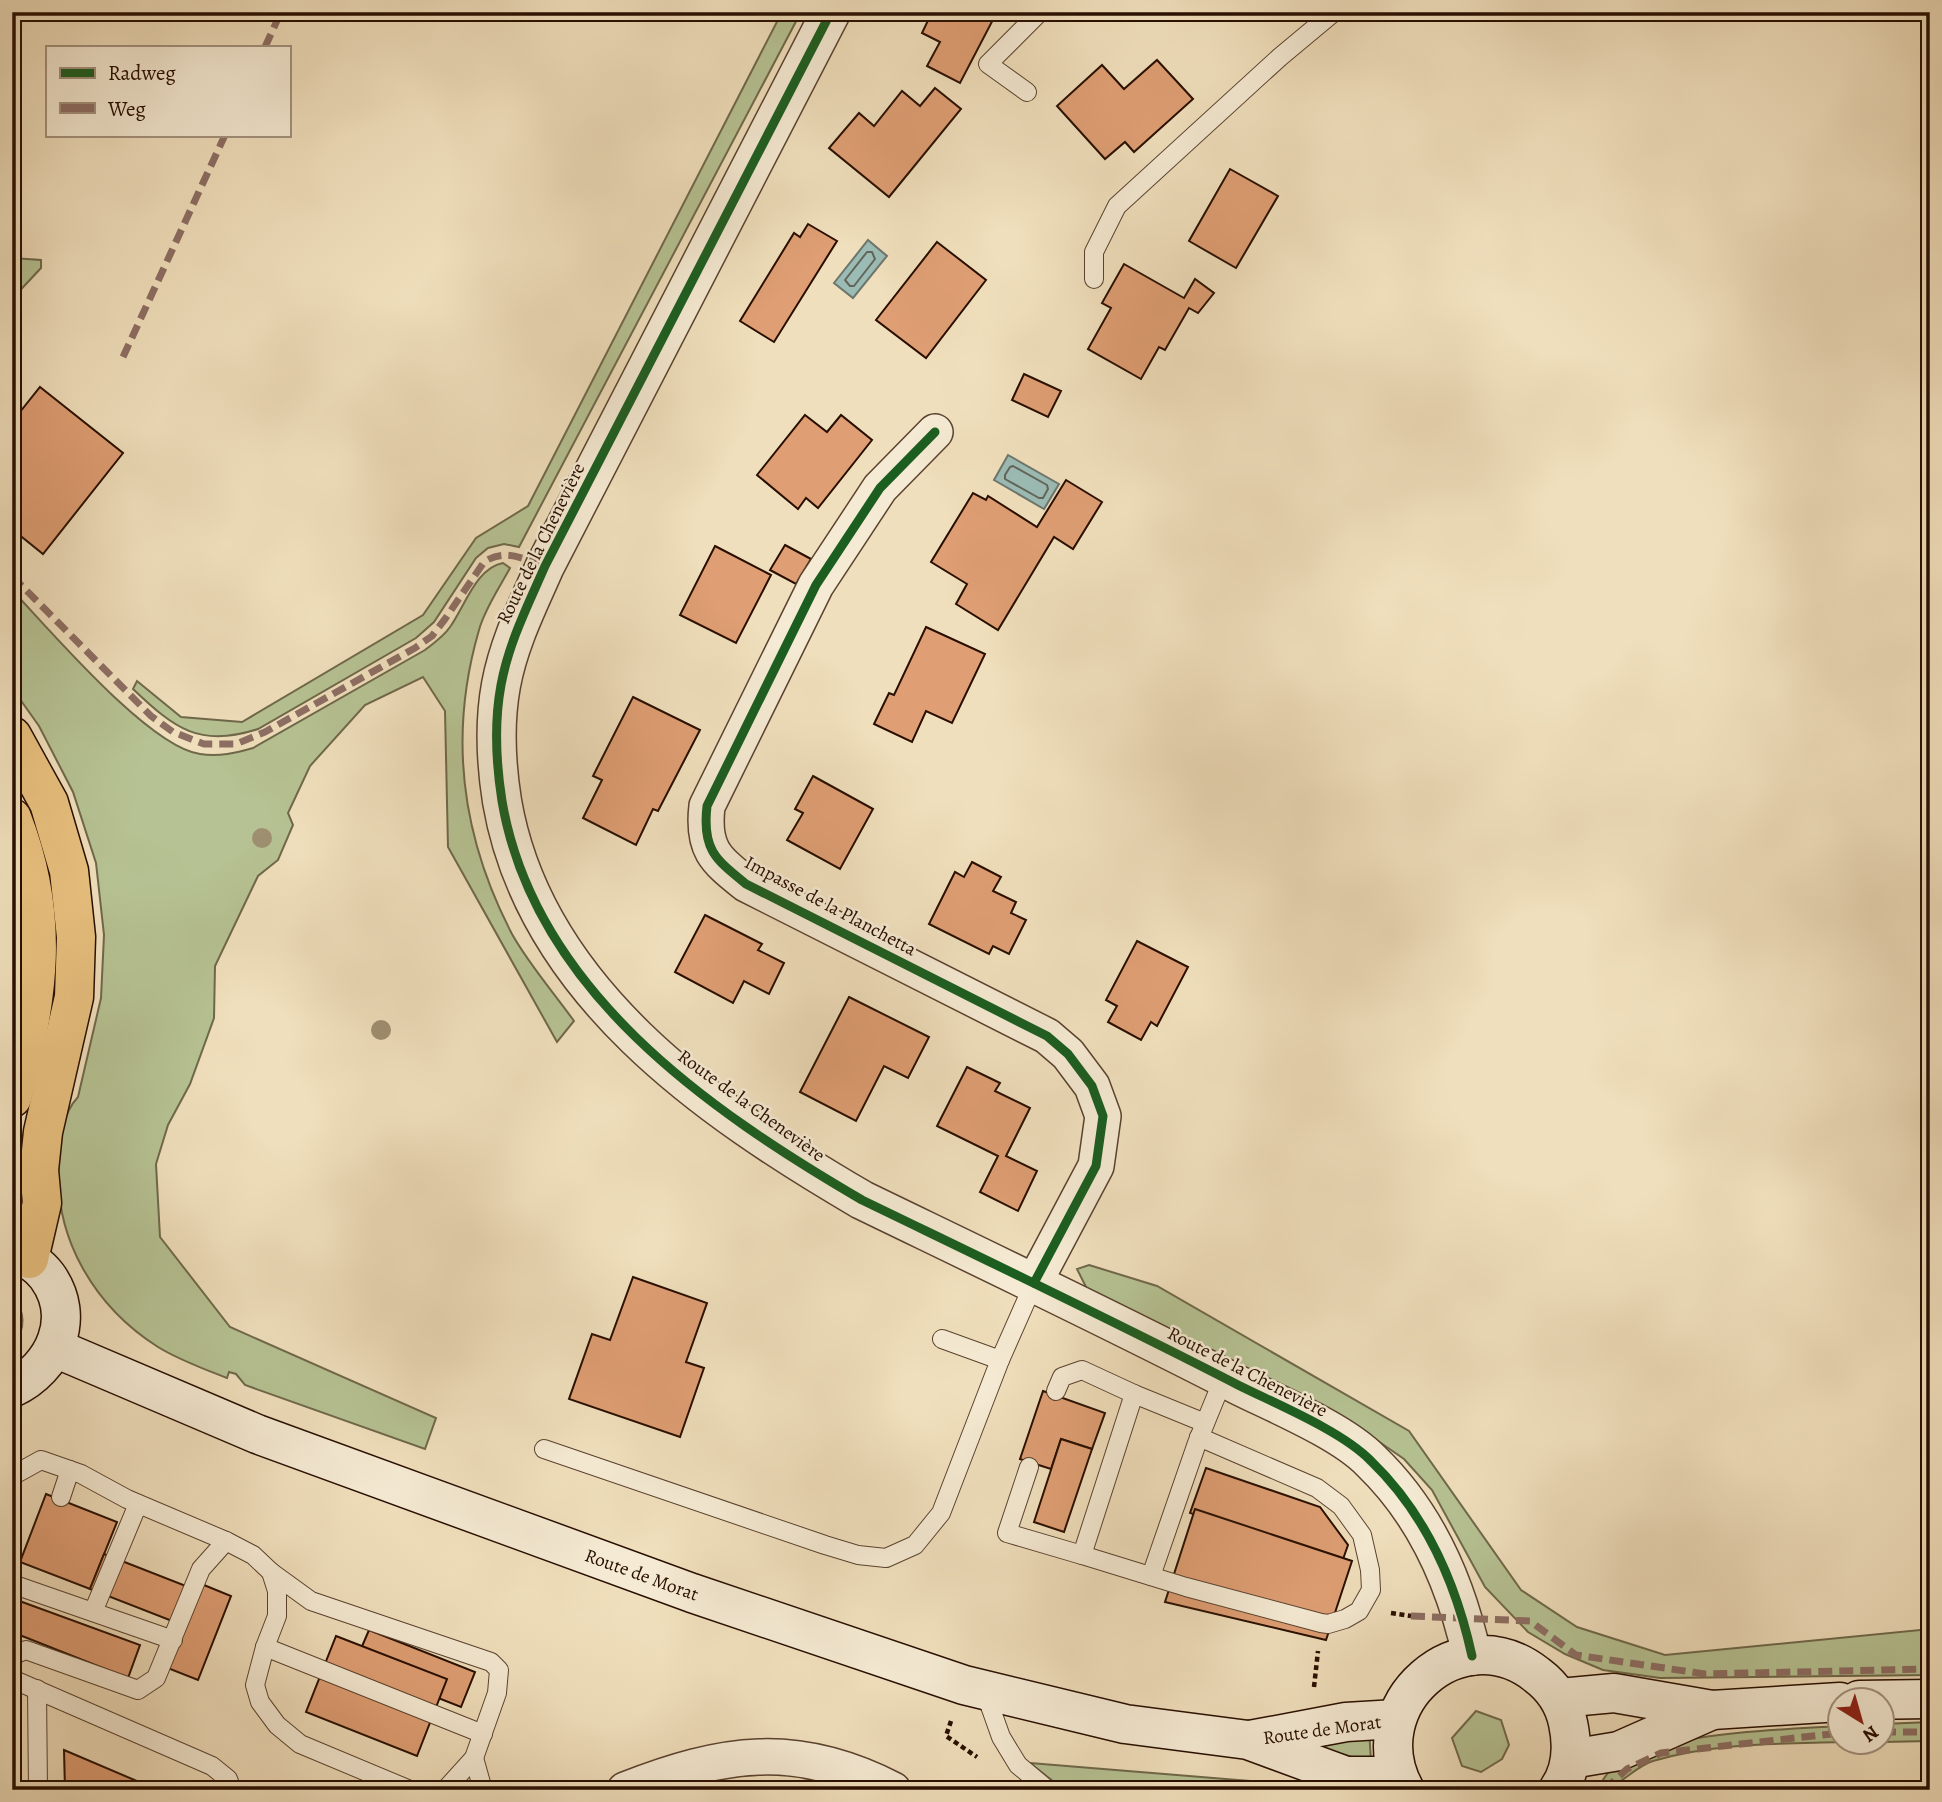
<svg xmlns="http://www.w3.org/2000/svg" width="1942" height="1802" viewBox="0 0 1942 1802" font-family="Alegreya,serif">
  <style>
    .green { fill: #b6c293; stroke: #6f684a; stroke-width: 2 }
    .water { fill: #9bbcb5; stroke: #6d766d; stroke-width: 2 }
    .lines { fill: none; stroke-linecap: round; stroke-linejoin: round }
    .shore { stroke: #62655a; stroke-width: 2 }
    .building { fill: #df9e73; stroke: #280e00; stroke-width: 2 }
    .service-casing { stroke: #5a422f; stroke-width: 20 }
    .minor-casing { stroke: #5a422f; stroke-width: 38 }
    .tertiary-casing { stroke: #5a422f; stroke-width: 41 }
    .secondary-casing { stroke: #280e00; stroke-width: 41 }
    .motorway-casing { stroke: #280e00; stroke-width: 41 }
    .path { stroke: #280e00; stroke-width: 4.5; stroke-dasharray: 5 3.5; stroke-linecap: butt }
    .service { stroke: #f5ead3; stroke-width: 18 }
    .minor { stroke: #f5ead3; stroke-width: 35 }
    .tertiary { stroke: #f5ead3; stroke-width: 38 }
    .secondary { stroke: #f5ead3; stroke-width: 38 }
    .motorway { stroke: #e8c07e; stroke-width: 38 }
    .quiet { stroke: #8d6e63; stroke-width: 7; stroke-dasharray: 14 7; stroke-linecap: butt }
    .cycleway-casing { stroke: #f5ead3; stroke-width: 13 }
    .cycleway { stroke: #1b5e20; stroke-width: 9 }
    .tree { fill: #9e8f71 }
    .labels { text-anchor: middle; stroke-width: 5; stroke-linejoin: round; paint-order: stroke }
    .street-label { font-size: 19px; fill: #280e00; stroke: #f5ead3 }
  </style>
  <rect width="100%" height="100%" fill="#f0dfbc"/>
  <filter id="stains"><feTurbulence type="fractalNoise" baseFrequency=".00286" numOctaves="4"/><feColorMatrix values="0 0 0 0 .2 0 0 0 0 .09 0 0 0 0 .02 0 0 0 .5 -.17"/></filter>
  <radialGradient id="worn" r=".72"><stop offset=".6" stop-color="#630" stop-opacity="0"/><stop offset="1" stop-color="#630" stop-opacity=".3"/></radialGradient>
  <g class="green">
    <path d="M782,12H801L519,547L504,544L488,548L476,558L434,622L416,638L258,729C200,748 175,729 133,689L137,681L181,717L242,722L423,615L476,538L528,506Z"/>
    <path d="M12,258L41,260V268L12,299Z"/>
    <path d="M503,563L510,568C500,587 485,608 479,630C448,736 461,836 512,934C528,963 554,993 574,1021L557,1042L448,847L445,711L423,677L365,705L310,766L288,813L293,825L278,860L258,876L215,966L214,1018L190,1084L168,1125L156,1164L160,1237L230,1327L436,1418L425,1449L245,1385L236,1374L229,1372L227,1378C204,1369 179,1360 158,1347C95,1307 53,1238 59,1162C60,1139 62,1114 78,1097L101,998L104,935L96,863L73,792L39,726L12,688V590C50,630 149,747 200,754C219,757 236,753 253,748L425,650C434,643 444,636 450,627C465,606 476,568 503,563Z"/>
    <path d="M12,903L16,941L12,994Z"/>
    <path d="M1089,1265L1157,1286L1409,1431L1521,1590L1577,1627L1665,1655L1930,1629V1675L1660,1678L1603,1670L1565,1654L1528,1632L1485,1587L1432,1490L1404,1459L1349,1421L1087,1289L1077,1269Z"/>
    <path d="M12,1295C25,1311 27,1330 12,1345Z"/>
    <path d="M1476,1711L1501,1720L1509,1745L1502,1759L1481,1772L1462,1766L1452,1738Z"/>
    <path d="M1930,1722V1741L1883,1742V1724Z"/>
    <path d="M1840,1726V1742C1777,1744 1714,1743 1653,1761C1633,1767 1618,1790 1597,1790C1601,1783 1606,1773 1613,1768C1659,1731 1781,1730 1840,1726Z"/>
    <path d="M1369,1729L1371,1761L1367,1762L1342,1754L1313,1749Z"/>
    <path d="M1030,1763L1299,1785L1334,1790H1064Z"/>
  </g>
  <g class="water">
    <path d="M868,240L887,256L853,298L834,283Z"/>
    <path d="M1008,455L1059,484L1044,509L994,480Z"/>
  </g>
  <g class="lines">
    <g class="shore">
      <path d="M867,252H872L875,259L854,286H850L845,280Z"/>
      <path d="M1013,466L1047,485L1048,489L1043,498H1039L1005,479V475L1010,467Z"/>
    </g>
  </g>
  <g class="building">
    <path d="M932,12H997L960,83L927,66L940,42L922,33Z"/>
    <path d="M1157,60L1193,99L1134,152L1125,142L1105,159L1057,106L1102,65L1124,89Z"/>
    <path d="M935,88L961,109L889,197L829,148L859,113L874,126L902,91L920,106Z"/>
    <path d="M1230,169L1278,196L1236,268L1189,241Z"/>
    <path d="M808,224L837,241L774,342L740,321L794,233L800,237Z"/>
    <path d="M937,242L986,280L926,358L876,320Z"/>
    <path d="M1124,264L1184,298L1195,279L1214,293L1198,313L1189,308L1165,350L1159,347L1141,379L1088,349L1111,308L1102,303Z"/>
    <path d="M1024,374L1061,391L1048,417L1012,400Z"/>
    <path d="M40,387L123,453L43,554L12,529V422Z"/>
    <path d="M805,415L827,432L841,415L872,440L818,508L806,498L798,509L757,475Z"/>
    <path d="M1066,480L1102,502L1073,549L1054,537L998,630L956,604L967,584L931,562L973,493L986,500L988,496L1037,527Z"/>
    <path d="M785,545L811,559L796,584L770,570Z"/>
    <path d="M715,546L771,575L736,643L680,615Z"/>
    <path d="M926,627L985,654L952,723L926,711L912,742L874,724L889,693L894,695Z"/>
    <path d="M633,697L700,730L658,811L653,809L636,845L583,818L602,780L593,776Z"/>
    <path d="M813,776L873,809L840,869L787,840L803,813L795,809Z"/>
    <path d="M972,862L1001,877L993,891L1016,902L1011,913L1026,920L1009,954L993,946L989,954L929,924L955,872L964,877Z"/>
    <path d="M705,915L762,944L758,950L784,963L769,994L744,981L733,1003L675,972Z"/>
    <path d="M1137,941L1188,967L1157,1026L1151,1022L1141,1040L1108,1022L1117,1006L1106,1000Z"/>
    <path d="M849,997L929,1037L908,1078L884,1066L856,1121L800,1092Z"/>
    <path d="M967,1067L1000,1083L995,1091L1030,1108L1006,1156L1037,1171L1018,1211L980,1192L998,1156L937,1126Z"/>
    <path d="M633,1277L707,1303L686,1362L704,1368L680,1437L569,1399L592,1334L610,1340Z"/>
    <path d="M1043,1391L1105,1413L1092,1449L1061,1439L1051,1469L1020,1459Z"/>
    <path d="M1061,1439L1092,1449L1064,1532L1034,1522Z"/>
    <path d="M1206,1468L1320,1507L1348,1545L1341,1565L1190,1513Z"/>
    <path d="M46,1494L117,1522L90,1589L20,1562Z"/>
    <path d="M1195,1509L1352,1561L1326,1640L1165,1602Z"/>
    <path d="M104,1554L186,1586L172,1621L90,1589Z"/>
    <path d="M199,1583L231,1596L198,1680L165,1667Z"/>
    <path d="M14,1599L140,1645L128,1678L12,1632V1604Z"/>
    <path d="M369,1630L475,1672L461,1707L354,1665Z"/>
    <path d="M336,1636L447,1679L417,1756L306,1712Z"/>
    <path d="M64,1750L158,1790H65Z"/>
  </g>
  <g class="lines">
    <defs>
      <g id="service">
        <path d="M1027,92L988,64L1040,12"/>
        <path d="M1094,279V252L1117,206L1280,57L1334,12"/>
        <path d="M942,1339L1000,1360L1034,1283"/>
        <path d="M1056,1391L1062,1377L1082,1370L1134,1394"/>
        <path d="M1199,1437L1317,1488L1341,1506L1362,1535L1370,1570L1371,1590L1359,1611L1345,1619L1328,1624L1321,1623L1186,1587L1082,1555L1134,1394L1205,1423"/>
        <path d="M544,1449L825,1545L858,1555L886,1558L915,1545L941,1513L1000,1360"/>
        <path d="M1029,1467L1007,1533L1082,1555"/>
        <path d="M12,1476L41,1460L81,1474L127,1499L226,1541L253,1555L271,1572"/>
        <path d="M61,1497L70,1470"/>
        <path d="M1151,1576L1197,1443L1224,1377"/>
        <path d="M12,1584L173,1640"/>
        <path d="M93,1612L138,1504"/>
        <path d="M265,1647L483,1734"/>
        <path d="M12,1660L16,1654L26,1650L138,1690L156,1678L201,1569L226,1541"/>
        <path d="M12,1679L212,1766L228,1779L232,1790"/>
        <path d="M37,1689L38,1790"/>
        <path d="M985,1692L1001,1737L1018,1765L1048,1790"/>
        <path d="M474,1758L483,1790"/>
        <path d="M410,1790L300,1744L277,1725L260,1702L255,1685L265,1647L277,1616V1591L271,1572L311,1601L491,1662L499,1670L497,1693L474,1758L445,1790"/>
      </g>
      <g id="minor">
        <path d="M935,432L880,488L816,585L707,806C702,849 715,859 746,884L1047,1036L1068,1054L1092,1086L1103,1116L1096,1166L1034,1283"/>
        <path d="M625,1790C722,1752 796,1740 893,1790"/>
      </g>
      <path id="tertiary" d="M831,12L545,566C528,605 509,642 501,685C494,723 496,763 502,801C534,990 708,1110 862,1200C988,1261 1114,1321 1238,1385C1276,1404 1342,1431 1371,1461C1425,1513 1456,1583 1472,1656"/>
      <g id="secondary">
        <path d="M12,1250C25,1257 38,1264 47,1276C77,1317 55,1368 12,1388"/>
        <path d="M55,1348L257,1434L692,1593L964,1685L1125,1724L1248,1740L1346,1776H1397"/>
        <path d="M1560,1698L1614,1693L1712,1710L1840,1702"/>
        <path d="M1859,1700L1930,1699"/>
        <path d="M1250,1740L1346,1722L1396,1719"/>
        <path d="M1571,1759L1619,1751L1712,1710"/>
        <path d="M1405,1790C1358,1705 1460,1614 1537,1675C1553,1687 1564,1703 1568,1723C1573,1746 1572,1770 1558,1790"/>
      </g>
      <g id="motorway">
        <path d="M12,736L49,803L69,871L76,937L74,997L43,1132L39,1170L42,1203L29,1259"/>
        <path d="M12,818C51,918 39,997 12,1098"/>
      </g>
    </defs>
    <use href="#service" class="service-casing"/>
    <use href="#minor" class="minor-casing"/>
    <use href="#tertiary" class="tertiary-casing"/>
    <use href="#secondary" class="secondary-casing"/>
    <use href="#motorway" class="motorway-casing"/>
    <g class="path">
      <path d="M1391,1613L1411,1616"/>
      <path d="M1314,1687L1318,1651"/>
      <path d="M951,1721L946,1736L977,1757"/>
    </g>
    <use href="#service" class="service"/>
    <use href="#minor" class="minor"/>
    <use href="#tertiary" class="tertiary"/>
    <use href="#secondary" class="secondary"/>
    <use href="#motorway" class="motorway"/>
    <g class="quiet">
      <path d="M265,47L281,12"/>
      <path d="M123,357L225,135"/>
      <path d="M12,576L151,716L173,732L204,744H236L265,732L415,648L432,636L445,619L484,562C505,548 523,559 545,566"/>
      <path d="M1411,1616L1530,1621L1576,1655L1705,1674L1930,1669"/>
      <path d="M1882,1732H1930"/>
      <path d="M1604,1790L1627,1769L1661,1753L1840,1733"/>
    </g>
    <defs>
      <g id="cycleway">
        <path d="M831,12L545,566C528,605 509,642 501,685C494,723 496,763 502,801C534,990 708,1110 862,1200C988,1261 1114,1321 1238,1385C1276,1404 1342,1431 1371,1461C1425,1513 1456,1583 1472,1656"/>
        <path d="M935,432L880,488L816,585L707,806C702,849 715,859 746,884L1047,1036L1068,1054L1092,1086L1103,1116L1096,1166L1034,1283"/>
      </g>
    </defs>
    <use href="#cycleway" class="cycleway-casing"/>
    <use href="#cycleway" class="cycleway"/>
  </g>
  <g class="tree">
    <circle cx="262" cy="838" r="10"/>
    <circle cx="381" cy="1030" r="10"/>
  </g>
  <g class="labels">
    <g class="street-label">
      <text transform="translate(540 543) rotate(-64)" y="7">Route de la Chenevière</text>
      <text transform="translate(831 905) rotate(28)" y="7">Impasse de la Planchetta</text>
      <text transform="translate(752 1105) rotate(36)" y="7">Route de la Chenevière</text>
      <text transform="translate(1248 1371) rotate(27)" y="7">Route de la Chenevière</text>
      <text transform="translate(642 1574) rotate(20)" y="7">Route de Morat</text>
      <text transform="translate(1322 1729) rotate(-8)" y="7">Route de Morat</text>
    </g>
  </g>
  <rect width="1942" height="1802" fill="none" stroke="#f0dfbc" stroke-width="42"/>
  <rect x="14" y="14" width="1914" height="1774" fill="none" stroke="#280e00" stroke-width="3.5"/>
  <rect x="21" y="21" width="1900" height="1760" fill="none" stroke="#280e00" stroke-width="2"/>
  <rect x="46" y="46" width="245" height="91" fill="#f5ead3" stroke="#a3927f" stroke-width="2"/>
  <rect x="60" y="68" width="35" height="10" fill="#1b5e20" stroke="#a3927f" stroke-width="2"/>
  <text x="108" y="80" font-size="21" fill="#280e00">Radweg</text>
  <rect x="60" y="103" width="35" height="10" fill="#8d6e63" stroke="#a3927f" stroke-width="2"/>
  <text x="108" y="116" font-size="21" fill="#280e00">Weg</text>
  <g transform="translate(1861 1721) rotate(143)"><circle r="33" fill="#f5ead3" stroke="#a3927f" stroke-width="2"/>
  <path d="M0-5L12 26L0 18L-12 26Z" fill="#8f2418"/>
  <text y="-10" font-size="19" font-weight="bold" text-anchor="middle" fill="#280e00">N</text>
  </g>
  <rect width="100%" height="100%" filter="url(#stains)"/>
  <rect width="100%" height="100%" fill="url(#worn)"/>
</svg>
